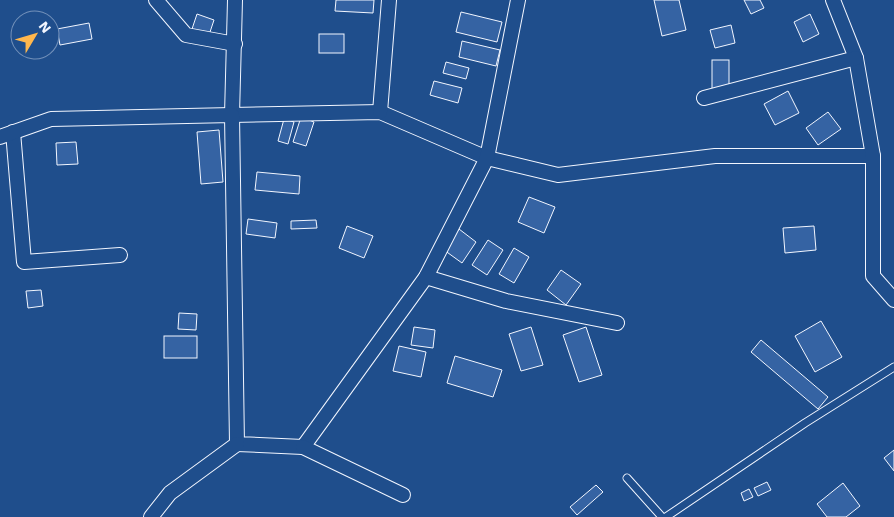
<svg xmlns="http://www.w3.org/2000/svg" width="894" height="517" viewBox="0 0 894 517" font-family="'Work Sans',sans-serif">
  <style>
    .building { fill: #3563a3; stroke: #f2f6ff }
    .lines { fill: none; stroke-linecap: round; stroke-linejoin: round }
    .service-casing { stroke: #f2f6ff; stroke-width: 9 }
    .minor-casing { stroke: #f2f6ff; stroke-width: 16 }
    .service { stroke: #1f4e8c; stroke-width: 7 }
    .minor { stroke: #1f4e8c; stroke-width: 14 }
  </style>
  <rect width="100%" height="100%" fill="#1f4e8c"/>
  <g class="building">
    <path d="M336,0H374L373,13L335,11Z"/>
    <path d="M654,0H679L686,30L662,36Z"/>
    <path d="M744,0H760L764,8L751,14Z"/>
    <path d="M461,12L502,22L497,42L456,32Z"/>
    <path d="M197,14L214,20L209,35L192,29Z"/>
    <path d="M810,14L819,34L803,42L794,22Z"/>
    <path d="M89,23L92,39L60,45L57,29Z"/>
    <path d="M731,25L735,43L715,48L710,30Z"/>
    <rect x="319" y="34" width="25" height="19"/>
    <path d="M462,41L500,50L496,66L459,57Z"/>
    <rect x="712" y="60" width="17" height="29"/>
    <path d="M446,62L469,68L466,79L443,73Z"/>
    <path d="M434,81L462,88L458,103L430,95Z"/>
    <path d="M788,91L799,113L775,125L764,104Z"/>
    <path d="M828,112L841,129L818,145L806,128Z"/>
    <path d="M301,117L314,122L306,146L293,142Z"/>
    <path d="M284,119L294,122L288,144L278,141Z"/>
    <path d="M219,130L223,182L201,184L197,132Z"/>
    <path d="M76,142L78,164L57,165L56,143Z"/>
    <path d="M257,172L300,176L299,194L255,190Z"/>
    <path d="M529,197L555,207L544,233L518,222Z"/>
    <path d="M248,219L277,223L275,238L246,234Z"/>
    <path d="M316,220L317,228L291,229V221Z"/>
    <path d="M347,226L373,236L364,258L339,248Z"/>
    <path d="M814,226L816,250L785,253L783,228Z"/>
    <path d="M459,229L476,242L462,263L444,250Z"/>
    <path d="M488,240L503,250L487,275L472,265Z"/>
    <path d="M514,248L529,257L514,283L499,274Z"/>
    <path d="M561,270L581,284L566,305L547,290Z"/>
    <path d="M41,290L43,306L28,308L26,291Z"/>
    <path d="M179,313L197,314L196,330L178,329Z"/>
    <path d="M821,321L842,357L815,372L795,336Z"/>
    <path d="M414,327L435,330L433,348L411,345Z"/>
    <path d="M531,327L543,365L521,371L509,334Z"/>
    <path d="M586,327L602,375L579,382L563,335Z"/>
    <rect x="164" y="336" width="33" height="22"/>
    <path d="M761,340L828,397L818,409L751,352Z"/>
    <path d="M399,346L426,352L421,377L393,371Z"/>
    <path d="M455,356L502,370L493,397L447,383Z"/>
    <path d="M894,450V471L884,458Z"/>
    <path d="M767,482L771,490L758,496L754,488Z"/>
    <path d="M843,483L860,506L846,517H827L817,504Z"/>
    <path d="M596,485L603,492L577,515L570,507Z"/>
    <path d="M749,489L753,497L744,501L741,493Z"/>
  </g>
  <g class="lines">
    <defs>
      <g id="service">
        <path d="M627,478L662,517"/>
        <path d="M666,517L805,423L894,367"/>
      </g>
      <g id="minor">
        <path d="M156,0L186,35L235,44"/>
        <path d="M235,0L232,115L380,112L487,158L558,175L715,156H873"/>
        <path d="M833,0L856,58L873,156V276L894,300"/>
        <path d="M704,98L856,58"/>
        <path d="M380,112L389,0"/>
        <path d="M13,132L24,262L120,255"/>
        <path d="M0,137L51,119L232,115L237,444L303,447L426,277L487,158L518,0"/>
        <path d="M426,277L506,301L617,323"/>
        <path d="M303,447L403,495"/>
        <path d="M151,517L170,493L237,444"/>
      </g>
    </defs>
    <use href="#service" class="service-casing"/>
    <use href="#minor" class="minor-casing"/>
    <use href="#service" class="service"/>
    <use href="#minor" class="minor"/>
  </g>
  <g transform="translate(35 35) rotate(52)"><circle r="24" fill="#1f4e8c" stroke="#7391ba"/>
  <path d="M0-4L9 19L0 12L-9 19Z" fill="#ffb74d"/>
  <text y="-8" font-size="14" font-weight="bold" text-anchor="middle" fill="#f2f6ff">N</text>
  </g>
</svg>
